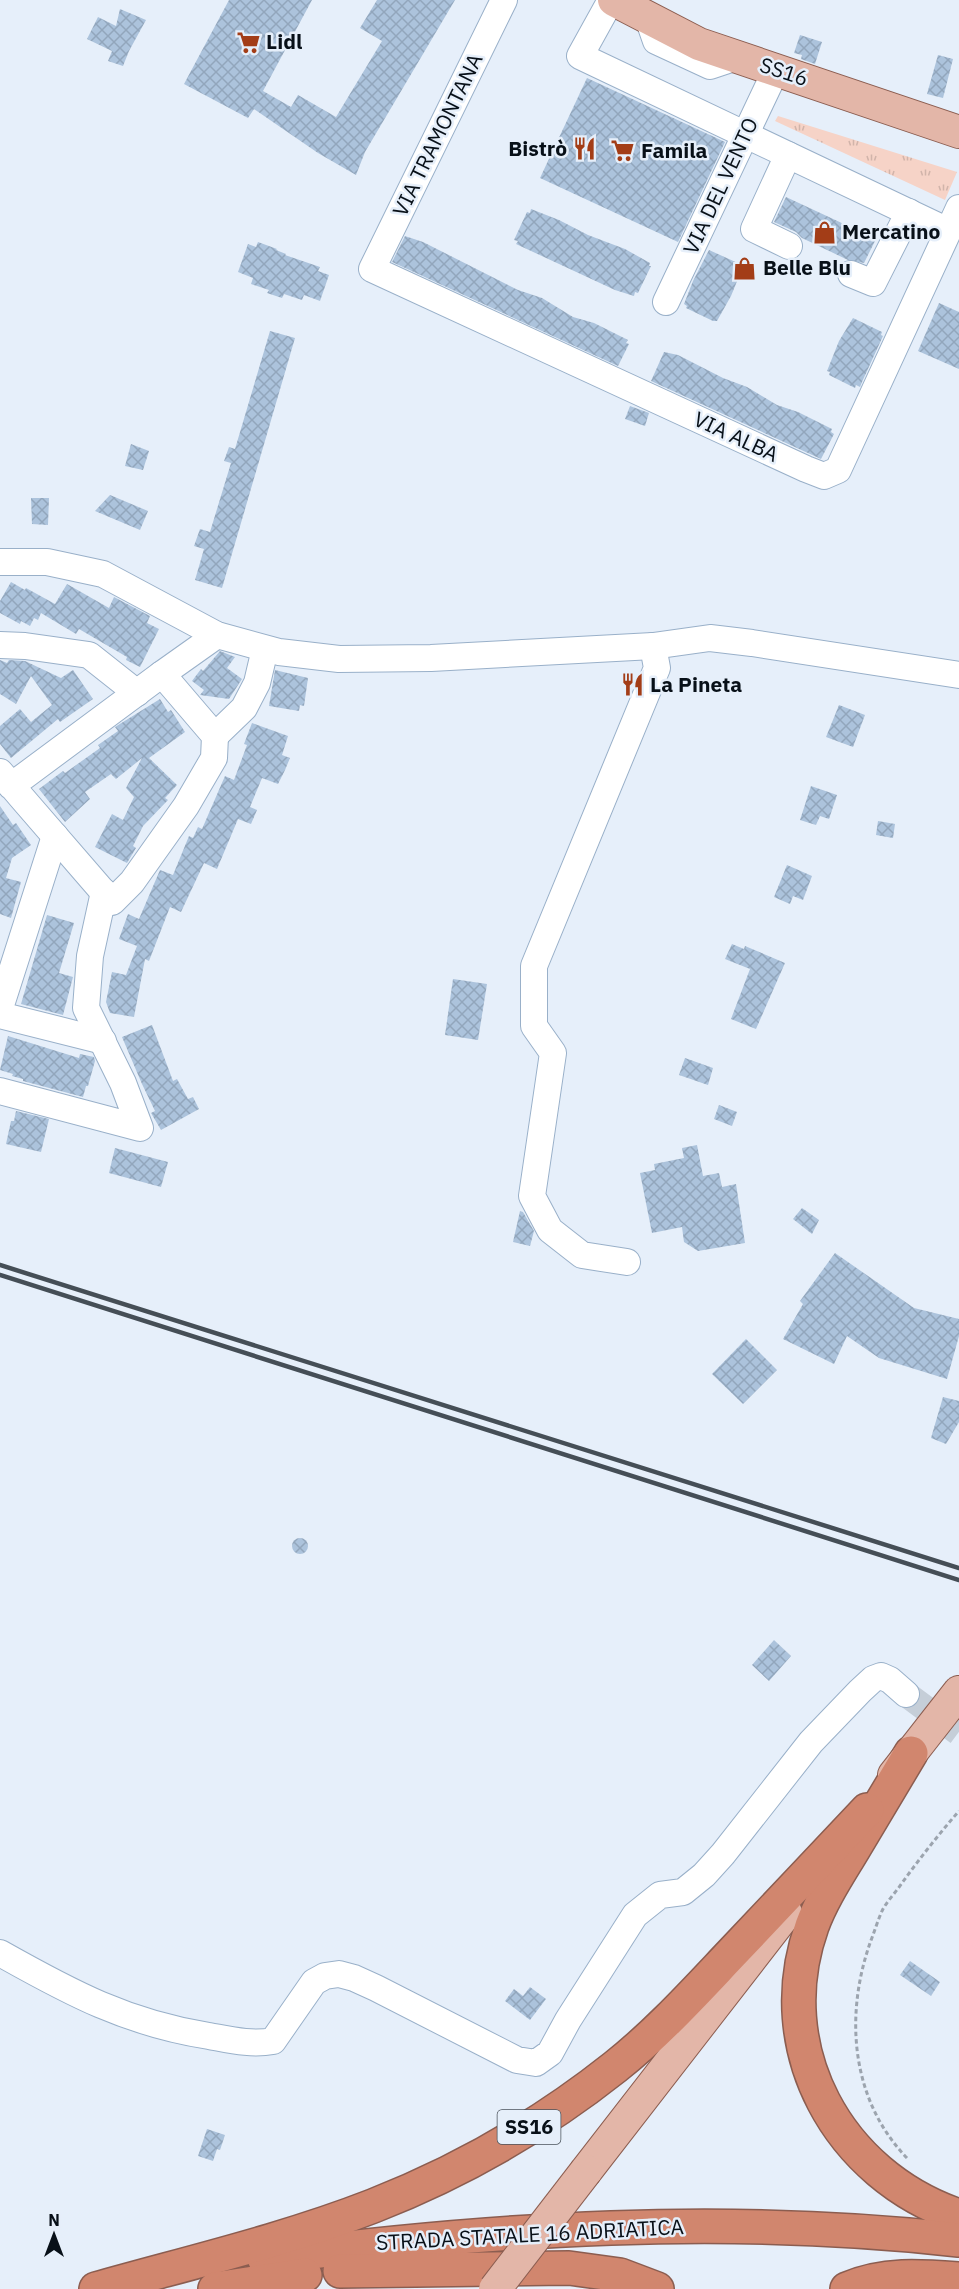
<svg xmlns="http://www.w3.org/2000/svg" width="959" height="2289" viewBox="0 0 959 2289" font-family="'IBM Plex Sans',sans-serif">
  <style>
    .grass { fill: url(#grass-tufts) }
    .building { fill: url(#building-cross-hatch) }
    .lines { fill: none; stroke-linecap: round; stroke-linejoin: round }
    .minor-tunnel { stroke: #c5ced8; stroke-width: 26; stroke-dasharray: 26 13; stroke-linecap: butt }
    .minor-casing { stroke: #99b0c9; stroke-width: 28 }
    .major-casing { stroke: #8b5d50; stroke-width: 34 }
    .highway-casing { stroke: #8b5d50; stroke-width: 36 }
    .path { stroke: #9ca4ae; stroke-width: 3; stroke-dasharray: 4.5 3; stroke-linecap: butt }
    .minor { stroke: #fff; stroke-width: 26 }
    .major { stroke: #e3b6a8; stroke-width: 32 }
    .highway { stroke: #d1866e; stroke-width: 33 }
    .rail { stroke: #454e56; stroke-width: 4.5 }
    .major-bridge-casing { stroke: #8b5d50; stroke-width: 34; stroke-linecap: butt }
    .major-bridge { stroke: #e3b6a8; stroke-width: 32 }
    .labels { text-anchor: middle; stroke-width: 5; stroke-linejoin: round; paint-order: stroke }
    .shield { fill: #e6effa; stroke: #4b535c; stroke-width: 1.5 }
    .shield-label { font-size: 20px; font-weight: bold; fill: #081018 }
    .poi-label { font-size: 21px; font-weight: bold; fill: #081018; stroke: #e6effa; text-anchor: start }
    .street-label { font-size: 21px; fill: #081018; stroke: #e6effa }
  </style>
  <defs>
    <pattern id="grass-tufts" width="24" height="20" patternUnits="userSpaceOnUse" patternTransform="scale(1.5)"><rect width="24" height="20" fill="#f6d3c7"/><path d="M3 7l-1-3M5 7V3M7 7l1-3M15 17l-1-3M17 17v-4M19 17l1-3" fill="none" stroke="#d1b4aa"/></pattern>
    <pattern id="building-cross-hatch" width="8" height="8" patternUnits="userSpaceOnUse" patternTransform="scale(1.5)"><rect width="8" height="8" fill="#acc3dc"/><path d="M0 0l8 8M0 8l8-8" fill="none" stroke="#92a6bc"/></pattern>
  </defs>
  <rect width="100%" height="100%" fill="#e6effa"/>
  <path class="grass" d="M778,116L957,172L945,200L775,121Z"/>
  <g class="building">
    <path d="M229,0H312L263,91L291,107L298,95L336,117L382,41L360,28L377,0H455L365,152L356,175L318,153L254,109L248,118L184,84Z"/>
    <path d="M120,9L146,20L129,51L123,66L108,61L112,51L87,39L98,17L116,26Z"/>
    <path d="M800,35L822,42L815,64L801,59L802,55L794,53Z"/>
    <path d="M938,55L953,59L943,98L927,94Z"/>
    <path d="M587,78L725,142L678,242L540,178Z"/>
    <path d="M786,197L876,239L864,263L848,260L802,238L796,232L774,222Z"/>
    <path d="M531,209L559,220L588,235L625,249L650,263L649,266H651L638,293L635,292L634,296L615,290L516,244L518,241L514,240L527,212L530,213Z"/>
    <path d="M405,236L423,242L518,290L542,298L573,317L594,323L628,340L626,343L629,344L618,366L392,262Z"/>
    <path d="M258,242L277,249L276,250L286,254L285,255L320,267L318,271L329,275L320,301L304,295L302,300L284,294L282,298L267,293L269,290L251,284L253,278L238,272L248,244L256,247Z"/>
    <path d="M709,250L740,264L738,268L742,269L731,296L717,321H713L686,308L687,306L684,304L693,281Z"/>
    <path d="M939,303L959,312V369L918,351Z"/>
    <path d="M853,318L882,332L881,335L883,336L862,382L860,387L856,385L855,388L829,375L830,372L827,371L839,341Z"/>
    <path d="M270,331L295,338L222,588L195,580L204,549L194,546L200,529L210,532L231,463L224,461L229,447L235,449Z"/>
    <path d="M664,352L678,355L723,378L747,387L777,405L798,412L832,429L831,432L834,434L821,459L651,381Z"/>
    <path d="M630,406L649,413L645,426L625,419Z"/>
    <path d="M131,444L149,451L143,470L125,466Z"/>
    <path d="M110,495L148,511L140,530L95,511Z"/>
    <path d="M31,498H49L48,525L32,524Z"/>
    <path d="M11,582L25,590L26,588L55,604L67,584L109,608L114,597L150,616L147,623L159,629L140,667L126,660L127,657L79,629L76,634L41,613L38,620L34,618L30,626L21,621L20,624L0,613V601Z"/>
    <path d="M220,651L235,657L227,668L242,679L229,699L200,695L204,690L192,681L201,669L203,671Z"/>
    <path d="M0,660L7,663L9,660L25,661L61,678L73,670L93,699L60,722L58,719L11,758L0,744V726L20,709L31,722L52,705L31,676L16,704L0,694Z"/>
    <path d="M275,670L308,678L304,706L300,705L299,711L269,706Z"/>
    <path d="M160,699L168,712L171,710L185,732L149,758L177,785L165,798L168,800L143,826L133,846L136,848L127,863L95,847L112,814L123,820L134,797L126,788L142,758L116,779L111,774L85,792L90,799L65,822L39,789L63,771L65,773L100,748L98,745L118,731L115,727Z"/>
    <path d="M839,705L865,715L853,747L826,737Z"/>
    <path d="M252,723L288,736L282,755L290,758L285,770L278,784L262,778L250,807L257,810L251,824L238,819L217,869L204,863L181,912L170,907L149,961L145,959L134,1017L110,1013L106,1002L112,972L126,975L137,946L119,939L128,914L139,919L160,870L173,875L189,836L193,838L198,827L202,829L225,776L234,780L247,745L244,744Z"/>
    <path d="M811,786L837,795L829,819L820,816L816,825L800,820Z"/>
    <path d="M0,806L13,825L16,823L31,845L12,858L6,878L21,882L11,918L0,914Z"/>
    <path d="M878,821L895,824L893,838L876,835Z"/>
    <path d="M787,865L812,876L803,900L793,896L790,904L774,897Z"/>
    <path d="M47,915L74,923L59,973L73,977L63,1015L21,1004Z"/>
    <path d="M732,944L744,949L745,946L785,963L756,1029L731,1019L750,969L725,959Z"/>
    <path d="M453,979L487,984L478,1040L445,1035Z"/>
    <path d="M152,1025L173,1081L177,1079L188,1099L193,1097L199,1109L161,1130L151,1113L155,1111L142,1084L122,1037Z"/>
    <path d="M8,1036L79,1058L80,1054L94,1057L95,1061L88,1086H86L83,1097L23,1081V1079L12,1076L13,1074L0,1070Z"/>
    <path d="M685,1058L713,1068L708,1085L679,1075Z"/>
    <path d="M719,1105L737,1112L732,1126L714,1119Z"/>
    <path d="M16,1111L49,1119L41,1152L6,1144L11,1121H14Z"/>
    <path d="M697,1145L703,1176L719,1173L722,1187L736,1184L745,1243L698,1251L684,1242L682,1227L652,1233L640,1173L655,1170L654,1164L684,1158L682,1148Z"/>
    <path d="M115,1148L168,1162L161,1187L109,1173Z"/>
    <path d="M802,1208L819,1220L812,1234L793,1219Z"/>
    <path d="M520,1211L523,1212L534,1231L530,1246L513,1242Z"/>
    <path d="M835,1253L914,1308L959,1319V1336L947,1379L879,1358L847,1336L834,1364L783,1339L803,1304L800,1301Z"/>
    <path d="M746,1339L777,1370L743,1404L712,1374Z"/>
    <path d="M943,1397L959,1401V1422L946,1444L931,1438Z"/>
    <circle cx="300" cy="1546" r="8"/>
    <path d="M774,1640L791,1656L769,1681L752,1665Z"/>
    <path d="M910,1961L940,1982L931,1996L900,1975Z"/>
    <path d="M530,1987L546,1999L530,2020L505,2001L514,1989L523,1996Z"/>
    <path d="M207,2129L225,2135L220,2150L217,2149L213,2161L198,2156Z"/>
  </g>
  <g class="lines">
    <path class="minor-tunnel" d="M906,1694L959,1733"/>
    <defs>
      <g id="minor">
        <path d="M504,0L372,269L806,469L824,476L838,470L959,208"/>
        <path d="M611,0L580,56L948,231"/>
        <path d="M648,18L656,41L710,66L737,57"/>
        <path d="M788,155L754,229L789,246"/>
        <path d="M851,274L873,283L909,212"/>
        <path d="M666,302L776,70"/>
        <path d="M0,562H47L103,574L217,635L279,652L339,659L431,658L653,646L710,638L752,643L959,675"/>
        <path d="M0,645L25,646L89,655L137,693"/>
        <path d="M162,674L217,635"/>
        <path d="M215,736L244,708L257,683L265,649"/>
        <path d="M0,772L22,798L112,902L132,882L186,806L214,758L215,736L162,674L11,786"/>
        <path d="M0,1008L55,836"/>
        <path d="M0,1015L103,1041"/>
        <path d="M0,1091L140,1128L123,1083L86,1008L90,956L104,892"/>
        <path d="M627,1262L582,1255L550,1230L532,1196L553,1053L534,1026V966L657,668L653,646"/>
        <path d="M0,1953C71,1993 127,2023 209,2036C231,2040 251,2045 273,2041L314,1982L325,1976L339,1974L354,1978L376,1988L517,2060L536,2063L550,2053L568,2020L635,1915L660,1895L683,1892L704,1875L723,1854L811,1742L860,1691L873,1679L881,1676L890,1680L906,1694"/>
      </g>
      <g id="major">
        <path d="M614,0L699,44L959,132"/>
        <path d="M894,1775L959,1692"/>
        <path d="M586,2171L786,1913"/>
      </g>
      <g id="highway">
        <path d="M911,1753C892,1785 872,1818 853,1850C838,1875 822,1899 812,1926C768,2049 838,2175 959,2216"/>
        <path d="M264,2258C495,2228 727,2214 959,2240"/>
        <path d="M340,2271L569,2268L620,2275L657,2289"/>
        <path d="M96,2289C188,2263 283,2241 373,2206C460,2172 542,2125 615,2067C658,2033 695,1992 732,1953C777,1905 822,1858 867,1810"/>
        <path d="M215,2289L305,2275"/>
        <path d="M847,2289C883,2273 921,2276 959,2279"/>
      </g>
    </defs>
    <use href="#minor" class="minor-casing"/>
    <use href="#major" class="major-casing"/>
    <use href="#highway" class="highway-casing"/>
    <path class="path" d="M907,2158C849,2098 844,2010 873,1935C876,1927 879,1917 883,1909C888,1900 896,1892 902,1883C920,1858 939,1834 959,1811"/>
    <use href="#minor" class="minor"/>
    <use href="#major" class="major"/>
    <use href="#highway" class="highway"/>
    <g class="rail">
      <path d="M0,1265L959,1568"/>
      <path d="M0,1275L959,1580"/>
    </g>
    <defs>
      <path id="major-bridge" d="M495,2289L586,2171"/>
    </defs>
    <use href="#major-bridge" class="major-bridge-casing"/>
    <use href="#major-bridge" class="major-bridge"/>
  </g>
  <defs>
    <symbol id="supermarket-bare" viewBox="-9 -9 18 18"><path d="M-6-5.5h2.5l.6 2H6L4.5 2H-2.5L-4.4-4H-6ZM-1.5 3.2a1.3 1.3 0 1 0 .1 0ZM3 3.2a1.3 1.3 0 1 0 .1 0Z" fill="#a33d17" stroke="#e6effa" stroke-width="2.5" paint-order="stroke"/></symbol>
    <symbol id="restaurant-bare" viewBox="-9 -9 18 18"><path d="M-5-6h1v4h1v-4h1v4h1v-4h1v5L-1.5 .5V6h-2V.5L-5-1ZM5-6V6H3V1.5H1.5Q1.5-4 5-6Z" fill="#a33d17" stroke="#e6effa" stroke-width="2.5" paint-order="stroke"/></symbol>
    <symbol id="shop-bare" viewBox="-9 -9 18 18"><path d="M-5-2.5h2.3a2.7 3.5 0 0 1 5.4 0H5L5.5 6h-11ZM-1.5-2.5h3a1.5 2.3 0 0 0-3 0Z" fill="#a33d17" stroke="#e6effa" stroke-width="2.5" paint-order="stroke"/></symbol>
  </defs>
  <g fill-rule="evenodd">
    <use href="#supermarket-bare" x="232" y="26" width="33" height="33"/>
    <use href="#restaurant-bare" x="568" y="132" width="33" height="33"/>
    <use href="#supermarket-bare" x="606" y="134" width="33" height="33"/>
    <use href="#shop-bare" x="808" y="216" width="33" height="33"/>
    <use href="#shop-bare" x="728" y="252" width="33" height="33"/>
    <use href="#restaurant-bare" x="616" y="668" width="33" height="33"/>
  </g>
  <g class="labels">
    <rect class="shield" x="497.5" y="2110" width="63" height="34" rx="4.5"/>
    <g class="shield-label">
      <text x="529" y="2134">SS16</text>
    </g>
    <g class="poi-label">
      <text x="266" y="49">Lidl</text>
      <text x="567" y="156" text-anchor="end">Bistrò</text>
      <text x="641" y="158">Famila</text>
      <text x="842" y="239">Mercatino</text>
      <text x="763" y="275">Belle Blu</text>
      <text x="650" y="692">La Pineta</text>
    </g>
    <g class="street-label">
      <text transform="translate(784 72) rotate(18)" y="7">SS16</text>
      <text transform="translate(438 135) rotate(-64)" y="7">VIA TRAMONTANA</text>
      <text transform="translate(721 186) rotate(-65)" y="7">VIA DEL VENTO</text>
      <text transform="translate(736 437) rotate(25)" y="7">VIA ALBA</text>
      <text transform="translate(530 2235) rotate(-3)" y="7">STRADA STATALE 16 ADRIATICA</text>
    </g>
  </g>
  <g transform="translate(54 2235)" stroke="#e6effa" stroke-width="4.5" paint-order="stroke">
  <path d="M0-4.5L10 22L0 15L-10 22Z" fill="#081018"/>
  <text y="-9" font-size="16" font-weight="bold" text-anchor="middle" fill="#081018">N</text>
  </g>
</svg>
